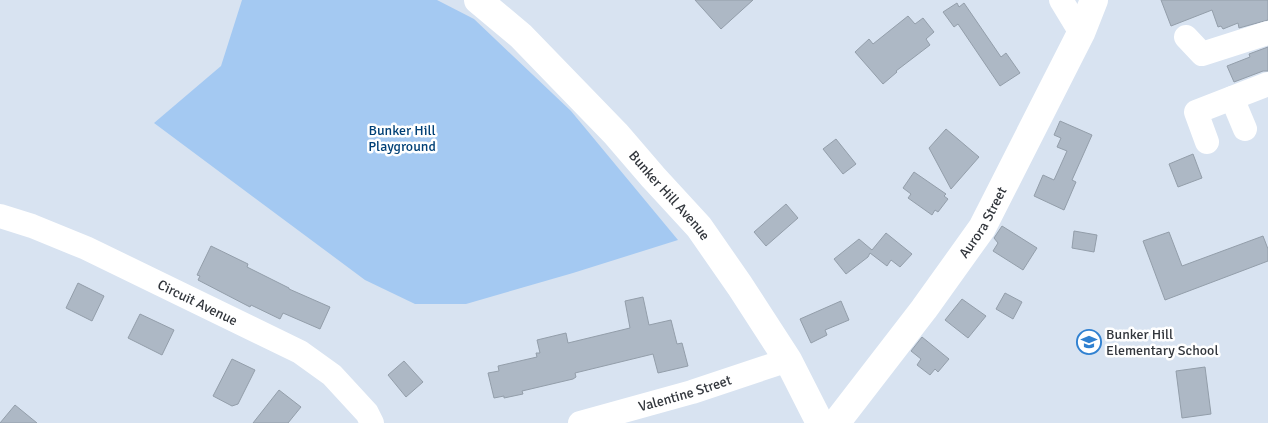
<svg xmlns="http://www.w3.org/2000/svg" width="1268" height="423" viewBox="0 0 1268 423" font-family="Signika,sans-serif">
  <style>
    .green { fill: #a4c9f2 }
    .building { fill: #adb8c5; stroke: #939eaa }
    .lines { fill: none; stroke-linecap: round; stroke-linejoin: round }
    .minor { stroke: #fff; stroke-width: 24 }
    .major { stroke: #fff; stroke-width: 28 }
    .labels { text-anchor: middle; stroke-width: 5; stroke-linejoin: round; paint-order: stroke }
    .park-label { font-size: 14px; fill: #004076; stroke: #fff }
    .street-label { font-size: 14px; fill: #32363c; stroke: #fff }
    .poi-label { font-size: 14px; fill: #32363c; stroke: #fff; text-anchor: start }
  </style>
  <rect width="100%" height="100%" fill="#d8e3f1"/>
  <path class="green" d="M242,0H437L474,19L571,111L678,240L573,273L466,304H415L365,280L154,123L221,66Z"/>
  <g class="building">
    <path d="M695,0H753L721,29Z"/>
    <path d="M1161,0H1268V20L1239,28L1238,23L1223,29L1221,26L1218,27L1212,10L1171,26Z"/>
    <path d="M957,3L959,7L964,3L1001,57L1006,53L1020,73L1000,86L958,24L954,27L943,12Z"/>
    <path d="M908,16L915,24L923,18L934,32L926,39L930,45L896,71L897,72L883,84L855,52L869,39L873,44Z"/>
    <path d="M1268,47V71H1263L1234,82L1227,66L1250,57L1249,54Z"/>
    <path d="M1060,121L1092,135L1072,180L1076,182L1064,210L1034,196L1043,175L1054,180L1067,151L1057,147L1061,138L1054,135Z"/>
    <path d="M946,129L979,157L951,189L929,148Z"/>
    <path d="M836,139L856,164L843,174L823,149Z"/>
    <path d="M1193,154L1202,178L1178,187L1169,164Z"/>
    <path d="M914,172L946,194L944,196L948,199L938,212L935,210L932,215L908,198L911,194L903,188Z"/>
    <path d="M786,204L798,218L766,246L754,232Z"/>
    <path d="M1002,226L1037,248L1023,270L993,251L998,243L994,238Z"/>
    <path d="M1074,231L1097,235L1094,252L1072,248Z"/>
    <path d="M1169,232L1182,266L1263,236L1268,249V261L1165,300L1143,241Z"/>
    <path d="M886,233L912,254L900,267L891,260L887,266L870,253L868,257L846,274L834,259L859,239L872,250Z"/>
    <path d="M211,246L248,264L247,267L289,288V289L330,307L320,329L283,313L280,319L251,305L250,307L198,280L200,276L197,275Z"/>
    <path d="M78,283L104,296L92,321L66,308Z"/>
    <path d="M1005,293L1022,302L1013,319L996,309Z"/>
    <path d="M643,297L649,325L671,320L677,344L682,343L688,366L658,373L653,354L575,373L576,377L573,379L522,391L523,394L504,398V396L494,398L488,373L499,371L498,366L537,357L536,353H540L537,340L566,333L568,343L630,328L625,301Z"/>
    <path d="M962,299L986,316L968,338L945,320Z"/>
    <path d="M841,301L849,320L825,330L827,335L811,343L800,319Z"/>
    <path d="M140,314L174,330L162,355L128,338Z"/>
    <path d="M922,337L949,359L938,372L935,369L930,375L917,365L921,359L911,351Z"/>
    <path d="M232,359L255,370L238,404L232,406L213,396Z"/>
    <path d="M404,361L423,382L406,397L388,375Z"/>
    <path d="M1205,367L1211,414L1182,418L1176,371Z"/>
    <path d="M279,390L301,407L288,423H253Z"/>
    <path d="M15,405L37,423H0Z"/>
  </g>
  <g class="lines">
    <g class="minor">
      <path d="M1061,0L1081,33"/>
      <path d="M1186,37L1202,54L1268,33"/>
      <path d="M1232,98L1245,129"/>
      <path d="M1207,142L1196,112L1268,84"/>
      <path id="s1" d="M0,216L32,226L86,248L300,352L332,375L367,413L372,423"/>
      <path id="s2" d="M580,423L692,392L788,360"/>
    </g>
    <g class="major">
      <path id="s3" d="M478,0L521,36L616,134L653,177L699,227L740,286L788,360L820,423"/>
      <path id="s4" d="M836,423L924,309L982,228L1081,33L1094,0"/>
    </g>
  </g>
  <defs>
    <symbol id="school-ring" viewBox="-11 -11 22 22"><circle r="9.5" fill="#fff" stroke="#3081d1" stroke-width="1.5"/><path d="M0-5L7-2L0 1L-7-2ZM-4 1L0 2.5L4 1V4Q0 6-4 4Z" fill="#3081d1"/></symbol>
  </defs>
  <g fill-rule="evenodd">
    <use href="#school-ring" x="1075" y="328" width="28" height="28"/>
  </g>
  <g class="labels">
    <g class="park-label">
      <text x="402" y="135">Bunker Hill<tspan x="402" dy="16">Playground</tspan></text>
    </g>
    <g class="street-label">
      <text dy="5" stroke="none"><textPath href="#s3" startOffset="274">Bunker Hill Avenue</textPath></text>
      <text dy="5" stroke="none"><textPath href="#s4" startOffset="249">Aurora Street</textPath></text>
      <text dy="5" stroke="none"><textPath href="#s1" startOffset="216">Circuit Avenue</textPath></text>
      <text dy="5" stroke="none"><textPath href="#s2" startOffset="109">Valentine Street</textPath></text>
    </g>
    <g class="poi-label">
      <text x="1106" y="339">Bunker Hill<tspan x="1106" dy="16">Elementary School</tspan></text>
    </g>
  </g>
</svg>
